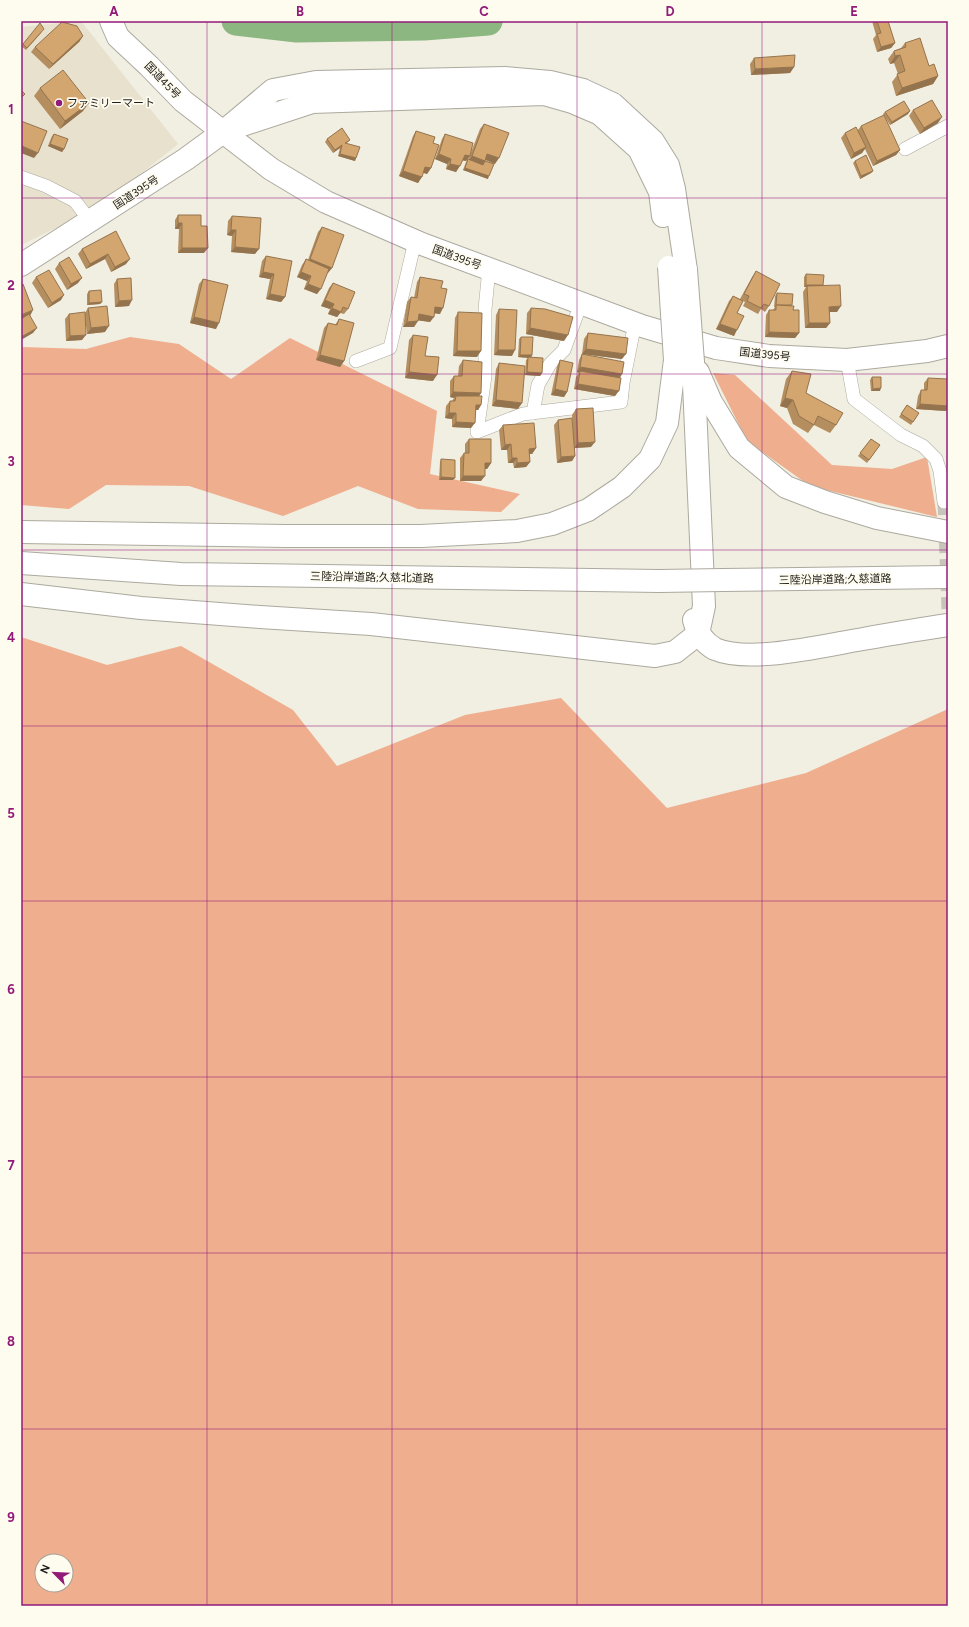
<svg xmlns="http://www.w3.org/2000/svg" width="969" height="1627" viewBox="0 0 969 1627" font-family="Figtree,'Noto Sans JP',sans-serif">
  <style>
    .built { fill: #e7e1ce }
    .forest { fill: #efae8e; fill-rule: evenodd }
    .lines { fill: none; stroke-linecap: round; stroke-linejoin: round }
    .river { stroke: #8db781; stroke-width: 29 }
    .minor-tunnel { stroke: #c7c4ba; stroke-width: 13; stroke-dasharray: 13 6; stroke-linecap: butt }
    .minor-casing { stroke: #aca99e; stroke-width: 14 }
    .trunk-casing { stroke: #aca99e; stroke-width: 24 }
    .motorway-casing { stroke: #aca99e; stroke-width: 24 }
    .minor { stroke: #fff; stroke-width: 13 }
    .trunk { stroke: #fff; stroke-width: 22 }
    .motorway { stroke: #fff; stroke-width: 22 }
    .motorway-bridge-casing { stroke: #aca99e; stroke-width: 24; stroke-linecap: butt }
    .motorway-bridge { stroke: #fff; stroke-width: 22 }
    .wall { fill: #b58e5f }
    .shaded-wall { fill: #94744e }
    .building { fill: #d3a56f; stroke: #94744e }
    .grid { fill: none; stroke: #921b79; stroke-width: 1; stroke-opacity: 0.55 }
    .poi-dot { fill: #921b79; stroke: #fefbef; stroke-width: 1.5 }
    .labels { text-anchor: middle; stroke-width: 3.5; stroke-linejoin: round; paint-order: stroke }
    .street-label { font-size: 11px; fill: #1f1d19; stroke: #fefbef }
    .poi-label { font-size: 11px; fill: #1f1d19; stroke: #fefbef; text-anchor: start }
    .neatline { fill: none; stroke: #921b79; stroke-width: 1.5 }
    .grid-label { font-size: 13px; text-anchor: middle; font-weight: bold; fill: #921b79 }
  </style>
  <rect width="100%" height="100%" fill="#f1eee2"/>
  <path class="built" d="M81,21L178,144L101,206L21,245V27Z"/>
  <g class="forest">
    <path d="M130,337L179,344L231,379L290,338L437,411L430,474L520,494L501,512L418,509L358,486L283,516L189,486L106,485L69,509L21,505V347L86,349Z"/>
    <path d="M713,373L735,375L832,465L892,469L927,457L937,517L810,486L747,441Z"/>
    <path d="M21,637L107,665L181,646L293,710L337,766L465,715L561,698L667,808L806,773L948,709V1606H21ZM42,1561H66V1585H42Z"/>
  </g>
  <g class="lines">
    <path class="river" d="M236,21L297,28L424,26L488,21"/>
    <path class="minor-tunnel" d="M944,502L948,609"/>
    <defs>
      <g id="minor">
        <path d="M905,149L948,126"/>
        <path d="M21,177L46,186L75,201L90,221"/>
        <path d="M489,269L485,309V376L477,432L523,414L621,402L623,383L635,323"/>
        <path d="M847,360L854,399L901,435L923,446L936,459L940,471L944,502"/>
        <path d="M356,361L390,348L415,241"/>
        <path d="M533,413L538,385L550,364L564,350L581,303"/>
      </g>
      <g id="trunk">
        <path d="M111,21L118,37L149,66L183,101L271,169L326,202L422,244L642,326L716,348L769,356L847,360L927,351L948,346"/>
        <path d="M21,265L186,159L223,132"/>
      </g>
      <g id="motorway">
        <path d="M239,126L312,102L544,94L572,102L600,114L639,149L660,192L663,216"/>
        <path d="M223,132L273,90L316,82L505,78L550,82L583,90L613,104L653,141L668,165L674,189L686,270"/>
        <path d="M698,372L711,402L739,448L786,487L825,502L877,518L948,532"/>
        <path d="M21,532L286,536H421L517,531L552,524L588,510L622,487L650,459L667,423L675,360"/>
        <path d="M21,563L181,574L659,581"/>
        <path d="M723,580L948,577"/>
        <path d="M21,594L141,608L260,617L371,624L655,656L675,652L698,634L704,606L693,362"/>
        <path d="M694,620C697,632 704,643 715,649C750,664 826,645 863,639C891,634 920,629 948,625"/>
      </g>
    </defs>
    <use href="#minor" class="minor-casing"/>
    <use href="#trunk" class="trunk-casing"/>
    <use href="#motorway" class="motorway-casing"/>
    <use href="#minor" class="minor"/>
    <use href="#trunk" class="trunk"/>
    <use href="#motorway" class="motorway"/>
    <defs>
      <g id="motorway-bridge">
        <path d="M669,267L675,360"/>
        <path d="M686,270L693,362"/>
        <path d="M659,581L723,580"/>
      </g>
    </defs>
    <use href="#motorway-bridge" class="motorway-bridge-casing"/>
    <use href="#motorway-bridge" class="motorway-bridge"/>
  </g>
  <g class="wall">
    <path d="M872,21H888L895,43L891,48L877,52L873,39L876,35Z"/>
    <path d="M42,32L26,50L21,46L23,44Z"/>
    <path d="M83,36L79,42L49,69L31,52L35,47Z"/>
    <path d="M905,43L938,76L933,84L896,96L892,82L898,74L894,63L890,64L888,59L894,51L901,48Z"/>
    <path d="M754,58L794,67L790,73L751,75L750,64Z"/>
    <path d="M40,88L83,111L60,129L34,96Z"/>
    <path d="M913,110L938,123L920,134L909,116Z"/>
    <path d="M885,112L908,114L890,125L883,114Z"/>
    <path d="M484,124L495,164L485,160V161L488,179L463,170L466,162L468,159V160L470,156L466,161L462,160L456,172L446,169L447,164L435,159L442,139L445,134L470,155L480,129Z"/>
    <path d="M861,126L900,150L896,155L873,166L865,149L862,153L851,159L841,138L845,133L858,130Z"/>
    <path d="M416,131L433,143L431,168L427,174L423,173L418,183L399,176L413,136Z"/>
    <path d="M54,134L64,149L62,152L48,146L52,136Z"/>
    <path d="M327,139L350,140L346,144L356,158L355,161L338,156L340,148L333,153L325,142Z"/>
    <path d="M855,161L873,171L871,173L860,179L853,163Z"/>
    <path d="M178,215L201,226L204,253H178L179,229H175V220Z"/>
    <path d="M232,216L255,254L231,252L232,236L227,235L228,221Z"/>
    <path d="M322,227L332,268L327,273L317,294L304,289L307,281L297,277L302,265L306,259L308,260L318,232Z"/>
    <path d="M116,231L126,264L111,272L105,259L86,269L78,254L82,249Z"/>
    <path d="M266,256L285,297L281,302L266,299L270,279L259,277L262,261Z"/>
    <path d="M59,263L78,283L67,290L55,269Z"/>
    <path d="M756,271L769,306L765,312L761,309L758,314L743,306L745,302L743,301L737,313L734,336L716,329L729,301L733,296L740,299L752,277Z"/>
    <path d="M806,274L823,285L837,312H830V323L826,328H805L803,292L806,287H804V277Z"/>
    <path d="M36,277L61,300L48,308L32,283Z"/>
    <path d="M420,277L441,288L440,314L434,313L430,322L418,320L414,327H403L407,302L411,297L414,298L417,282Z"/>
    <path d="M117,279L129,306L115,307L114,284Z"/>
    <path d="M203,279L216,329L190,323L199,284Z"/>
    <path d="M333,283L348,309L344,314L340,313L337,317L328,314L330,309L321,306L329,288Z"/>
    <path d="M89,291L102,302L100,304L87,305V294Z"/>
    <path d="M777,293L792,306L799,333L795,338L765,337L766,315L769,310H773L775,307H774L775,296Z"/>
    <path d="M88,308L105,332L87,334L85,317L82,340L66,341L65,319L69,314L85,313Z"/>
    <path d="M531,308L564,341L526,334L527,313Z"/>
    <path d="M499,309L512,356L494,355L496,315Z"/>
    <path d="M458,312L477,357L453,356L455,318Z"/>
    <path d="M339,319L344,361L340,367L316,360L324,328L328,323L335,325Z"/>
    <path d="M588,333L622,359L582,354L584,339Z"/>
    <path d="M413,335L425,356L433,381L405,378L409,340Z"/>
    <path d="M521,337L532,355L531,357L542,373L540,376L525,375L526,360L528,358L518,357L519,339Z"/>
    <path d="M582,354L622,374L620,378L615,396L574,389L576,377L579,373L577,372L579,360Z"/>
    <path d="M463,360L481,393L479,396L481,405L478,410H476L471,428L452,427V419L445,418L446,406L450,401H452L454,398L450,397V381L454,376H458L459,366Z"/>
    <path d="M560,360L567,392L564,397L551,395L557,366Z"/>
    <path d="M499,363L518,409L492,406L496,369Z"/>
    <path d="M792,371L806,393L836,425L830,433L814,425L808,433L793,424L787,408L780,406L786,379Z"/>
    <path d="M872,377L880,391H871L870,380Z"/>
    <path d="M928,378L948,406V408L946,411L916,409L918,396L921,390H924V383Z"/>
    <path d="M907,405L919,413L911,425L899,417Z"/>
    <path d="M576,409L591,447L575,448V456L572,461L557,463L554,425L558,420L573,432L572,415Z"/>
    <path d="M503,425L536,448L532,454H529L530,462L526,467L514,468L513,463H508L507,450H501L499,430Z"/>
    <path d="M469,439L491,463L487,469H485L481,481H460V458L464,453H465V444Z"/>
    <path d="M871,439L880,445L867,463L858,456Z"/>
    <path d="M441,459L453,480H439L440,462Z"/>
  </g>
  <g class="shaded-wall">
    <path d="M83,36L79,42L49,69L53,64Z"/>
    <path d="M895,43L891,48L877,52L881,47Z"/>
    <path d="M900,55L894,63L890,64L895,56Z"/>
    <path d="M794,67L790,73L751,75L755,69Z"/>
    <path d="M938,76L933,84L896,96L902,88Z"/>
    <path d="M89,103L83,111L60,129L65,121Z"/>
    <path d="M910,111L908,114L890,125L892,122Z"/>
    <path d="M942,117L938,123L920,134L924,128Z"/>
    <path d="M50,144L64,149L62,152L48,146Z"/>
    <path d="M342,145L340,148L333,153L335,150Z"/>
    <path d="M22,146L38,153L34,158L21,153V148Z"/>
    <path d="M866,147L862,153L851,159L854,153Z"/>
    <path d="M900,150L896,155L873,166L877,161Z"/>
    <path d="M340,154L356,158L355,161L338,156Z"/>
    <path d="M439,154L451,159L447,164L435,159Z"/>
    <path d="M487,154L499,158L495,164L484,159Z"/>
    <path d="M465,155L470,156L466,161L461,160Z"/>
    <path d="M472,156L485,161L481,166L468,161Z"/>
    <path d="M450,164L460,166L456,172L446,169Z"/>
    <path d="M425,167L431,168L427,174L422,172Z"/>
    <path d="M465,168L489,176L488,179L463,170Z"/>
    <path d="M403,171L422,177L418,183L399,176Z"/>
    <path d="M873,171L871,173L860,179L861,176Z"/>
    <path d="M178,223H182L179,229H175Z"/>
    <path d="M231,230H236L232,236L227,235Z"/>
    <path d="M235,247L259,249L255,254L231,252Z"/>
    <path d="M182,248H208L204,253H178Z"/>
    <path d="M108,254L105,259L86,269L90,264Z"/>
    <path d="M130,259L126,264L111,272L115,267Z"/>
    <path d="M310,259L332,268L328,273L306,264Z"/>
    <path d="M263,272L274,274L270,279L259,277Z"/>
    <path d="M301,272L311,276L307,281L297,277Z"/>
    <path d="M82,278L78,283L67,290L71,284Z"/>
    <path d="M308,284L321,289L317,294L304,289Z"/>
    <path d="M806,285H823L822,288L807,286L806,287H804Z"/>
    <path d="M270,294L285,297L281,302L266,299Z"/>
    <path d="M64,295L61,300L48,308L52,303Z"/>
    <path d="M132,300L129,306L115,307L119,301Z"/>
    <path d="M325,300L334,304L330,309L321,306Z"/>
    <path d="M102,302L100,304L87,305L89,303Z"/>
    <path d="M841,306L837,312H826L829,307Z"/>
    <path d="M435,307L443,308L440,314L432,313Z"/>
    <path d="M332,308L341,312L337,317L328,314Z"/>
    <path d="M33,310L30,316L21,319V315Z"/>
    <path d="M419,314L434,317L430,322L415,320Z"/>
    <path d="M194,317L219,323L216,329L190,323Z"/>
    <path d="M418,321L414,327H403L407,322Z"/>
    <path d="M809,323H830L826,328H805Z"/>
    <path d="M720,324L737,330L734,336L716,329Z"/>
    <path d="M109,326L105,332L87,334L91,328Z"/>
    <path d="M37,328L33,333L21,340V337Z"/>
    <path d="M530,328L568,335L564,341L526,334Z"/>
    <path d="M769,332L799,333L795,338L765,337Z"/>
    <path d="M86,335L82,340L66,341L70,336Z"/>
    <path d="M586,349L626,354L622,359L582,354Z"/>
    <path d="M498,350H515L512,356L494,355Z"/>
    <path d="M457,351H481L477,357L453,356Z"/>
    <path d="M320,355L344,361L340,367L316,360Z"/>
    <path d="M520,355H532L531,358L518,357Z"/>
    <path d="M580,367L622,374L618,379L580,371L579,373L577,372Z"/>
    <path d="M409,372L437,375L433,381L405,378Z"/>
    <path d="M527,372L542,373L540,376L525,375Z"/>
    <path d="M578,384L619,391L615,396L574,389Z"/>
    <path d="M881,388L880,391H871L873,389Z"/>
    <path d="M555,389L567,392L564,397L551,395Z"/>
    <path d="M453,392L481,393L477,399L456,396L454,398L450,397Z"/>
    <path d="M785,398L793,400L787,408L780,406Z"/>
    <path d="M496,400L522,403L518,409L492,406Z"/>
    <path d="M920,404L948,406V408L946,411L916,409Z"/>
    <path d="M476,405H481L478,410H472Z"/>
    <path d="M449,413H456L452,419L445,418Z"/>
    <path d="M456,422L475,423L471,428L452,427Z"/>
    <path d="M595,442L591,447L574,448L578,443Z"/>
    <path d="M511,444L507,450H501L505,445Z"/>
    <path d="M536,448L532,454H525L529,449Z"/>
    <path d="M575,456L572,461L557,463L561,457Z"/>
    <path d="M512,458H517L513,463H508Z"/>
    <path d="M530,462L526,467L514,468L517,463Z"/>
    <path d="M485,463H491L487,469L481,468Z"/>
    <path d="M463,476H485L481,481H460Z"/>
    <path d="M441,477L455,478L453,480H439Z"/>
  </g>
  <g class="building">
    <path d="M877,21H888L895,43L881,47L877,34L881,33Z"/>
    <path d="M62,22L77,26L83,36L53,64L35,47Z"/>
    <path d="M40,23L44,29L27,48L23,44Z"/>
    <path d="M920,38L929,66L934,64L938,76L902,88L897,74L905,71L900,55L895,56L894,51L906,47L905,43Z"/>
    <path d="M795,55L794,67L755,69L754,58Z"/>
    <path d="M63,70L89,103L65,121L40,88Z"/>
    <path d="M21,90L25,94L21,98Z"/>
    <path d="M932,100L942,117L924,128L913,110Z"/>
    <path d="M904,101L910,111L892,122L885,112Z"/>
    <path d="M884,115L900,150L877,161L861,126Z"/>
    <path d="M21,121L47,131L38,153L22,146L21,149Z"/>
    <path d="M484,124L509,133L499,158L487,154L485,161L472,156Z"/>
    <path d="M856,127L866,147L854,153L845,133Z"/>
    <path d="M342,128L350,140L345,143L360,147L356,158L340,154L342,145L335,150L327,139Z"/>
    <path d="M416,131L435,137L433,143L439,145L431,168L425,167L422,177L403,171Z"/>
    <path d="M54,134L68,139L64,149L50,144Z"/>
    <path d="M445,134L473,143L470,156L465,155L460,166L450,164L451,159L439,154Z"/>
    <path d="M866,155L873,171L861,176L855,161Z"/>
    <path d="M468,159L483,165L485,161L494,164L489,176L465,168Z"/>
    <path d="M178,215H201V226H207L208,248H182V223H178Z"/>
    <path d="M232,216L261,218L259,249L235,247L236,230H231Z"/>
    <path d="M322,227L344,235L332,268L310,259Z"/>
    <path d="M116,231L130,259L115,267L108,254L90,264L82,249Z"/>
    <path d="M266,256L292,261L285,297L270,294L274,274L263,272Z"/>
    <path d="M69,257L82,278L71,284L59,263Z"/>
    <path d="M306,259L329,269L321,289L308,284L311,276L301,272Z"/>
    <path d="M49,270L64,295L52,303L36,277Z"/>
    <path d="M756,271L780,284L769,306L764,304L761,308L747,301L749,296L744,294Z"/>
    <path d="M806,274L824,275L823,285H806Z"/>
    <path d="M420,277L443,281L441,288L447,289L443,308L435,307L434,317L419,314L418,321L407,322L411,297L417,298Z"/>
    <path d="M131,278L132,300L119,301L117,279Z"/>
    <path d="M203,279L228,285L219,323L194,317Z"/>
    <path d="M333,283L355,292L348,309L343,307L341,312L332,308L334,304L325,300Z"/>
    <path d="M23,284L33,310L21,315V285Z"/>
    <path d="M840,285L841,306L829,307L830,323H809L807,286Z"/>
    <path d="M101,290L102,302L89,303V291Z"/>
    <path d="M777,293L793,294L792,305H776Z"/>
    <path d="M733,296L743,301L737,313L744,316L737,330L720,324Z"/>
    <path d="M776,305L794,306L793,310H799V333L769,332V310H776Z"/>
    <path d="M107,306L109,326L91,328L88,308Z"/>
    <path d="M531,308L545,309L573,317L568,335L530,328Z"/>
    <path d="M499,309L517,310L515,350H498Z"/>
    <path d="M85,312L86,335L70,336L69,314Z"/>
    <path d="M458,312L482,313L481,351H457Z"/>
    <path d="M29,314L37,328L21,337V319Z"/>
    <path d="M339,319L354,323L344,361L320,355L328,323L337,325Z"/>
    <path d="M588,333L628,338L626,354L586,349Z"/>
    <path d="M413,335L428,337L425,356L439,357L437,375L409,372Z"/>
    <path d="M521,337H533L532,355H520Z"/>
    <path d="M582,354L624,362L622,374L580,367Z"/>
    <path d="M528,357L543,358L542,373L527,372Z"/>
    <path d="M463,360L482,362L481,393L453,392L454,376H462Z"/>
    <path d="M560,360L573,363L567,392L555,389Z"/>
    <path d="M499,363L525,366L522,403L496,400Z"/>
    <path d="M580,371L621,378L619,391L578,384Z"/>
    <path d="M792,371L811,374L806,393L843,413L836,425L818,416L814,425L799,416L793,400L785,398Z"/>
    <path d="M872,377H881V388L873,389Z"/>
    <path d="M928,378L948,379V406L920,404L921,390H927Z"/>
    <path d="M456,396H482L481,405H476L475,423L456,422V413H449L450,401H455Z"/>
    <path d="M907,405L919,413L913,422L901,414Z"/>
    <path d="M593,408L595,442L578,443L576,409Z"/>
    <path d="M572,418L575,456L561,457L558,420Z"/>
    <path d="M534,423L536,448L529,449L530,462L517,463V458H512L511,444L505,445L503,425Z"/>
    <path d="M469,439H491V463H485V476H463L464,453H469Z"/>
    <path d="M871,439L880,445L869,460L860,453Z"/>
    <path d="M441,459L455,460V478L441,477Z"/>
  </g>
  <path class="grid" d="M207,21V1606M392,21V1606M577,21V1606M762,21V1606M21,198H948M21,374H948M21,550H948M21,726H948M21,901H948M21,1077H948M21,1253H948M21,1429H948"/>
  <circle class="poi-dot" cx="59" cy="103" r="4"/>
  <g class="labels">
    <g class="street-label">
      <text transform="translate(163 80) rotate(46)" y="4">国道45号</text>
      <text transform="translate(136 192) rotate(-33)" y="4">国道395号</text>
      <text transform="translate(457 257) rotate(20)" y="4">国道395号</text>
      <text transform="translate(765 354) rotate(6)" y="4">国道395号</text>
      <text transform="translate(372 577) rotate(1)" y="4">三陸沿岸道路;久慈北道路</text>
      <text transform="translate(835 579) rotate(-1)" y="4">三陸沿岸道路;久慈道路</text>
    </g>
    <g class="poi-label">
      <text x="67" y="107">ファミリーマート</text>
    </g>
  </g>
  <rect width="969" height="1627" fill="none" stroke="#fefbef" stroke-width="44"/>
  <g transform="translate(54 1573) rotate(294)"><circle r="19" fill="#fefbef" stroke="#a5a299"/>
  <path d="M0-3L7 15L0 10L-7 15Z" fill="#921b79"/>
  <text y="-6" font-size="11" font-weight="bold" text-anchor="middle" fill="#1f1d19">N</text>
  </g>
  <rect x="22" y="22" width="925" height="1583" class="neatline"/>
  <g class="grid-label">
    <text x="114" y="16">A</text>
    <text x="300" y="16">B</text>
    <text x="484" y="16">C</text>
    <text x="670" y="16">D</text>
    <text x="854" y="16">E</text>
    <text x="11" y="114">1</text>
    <text x="11" y="290">2</text>
    <text x="11" y="466">3</text>
    <text x="11" y="642">4</text>
    <text x="11" y="818">5</text>
    <text x="11" y="994">6</text>
    <text x="11" y="1170">7</text>
    <text x="11" y="1346">8</text>
    <text x="11" y="1522">9</text>
  </g>
</svg>
